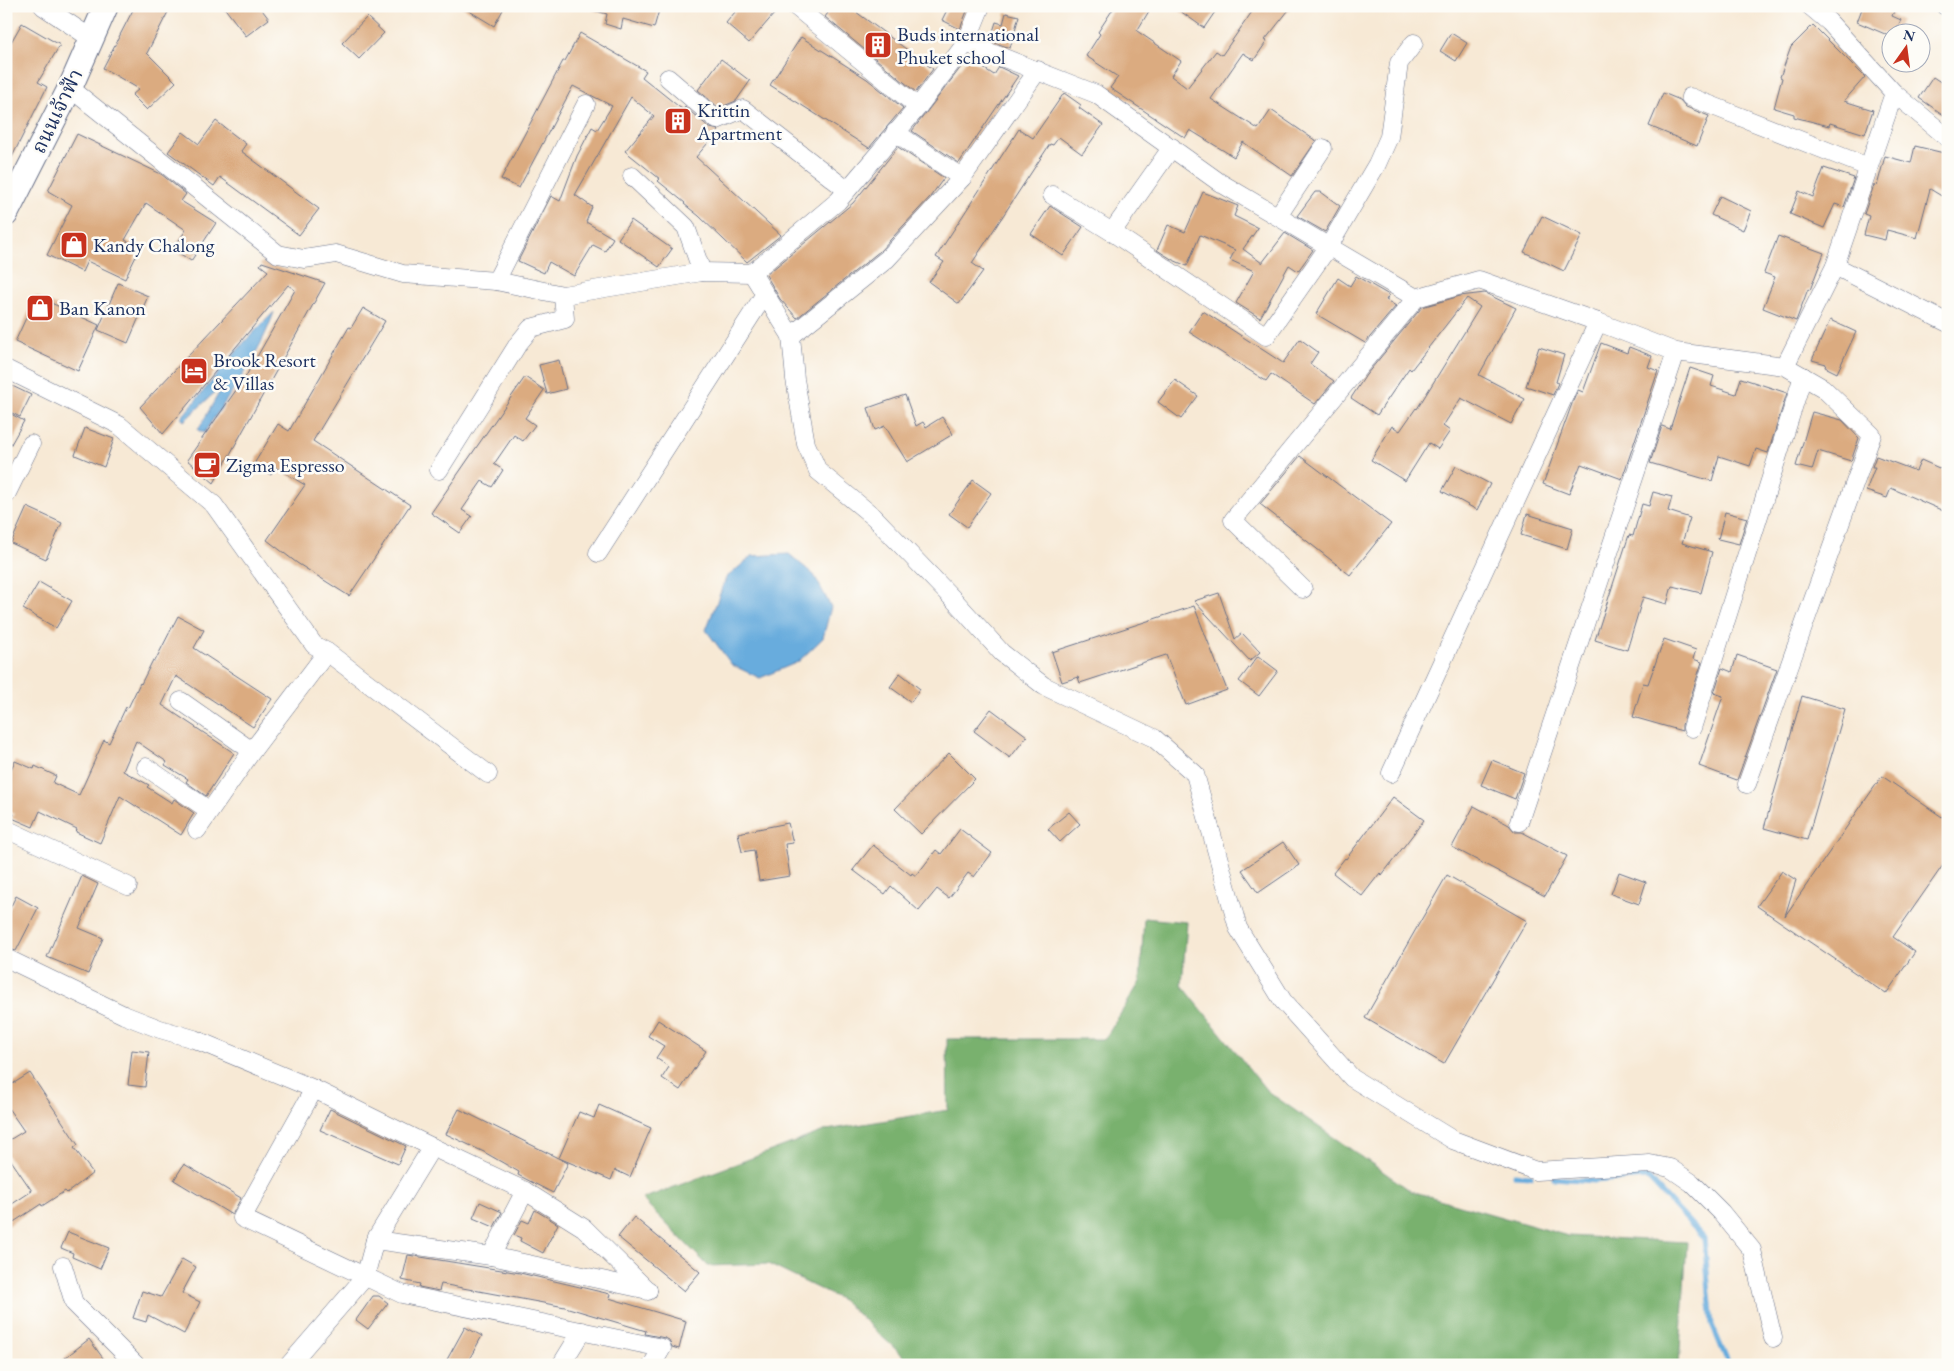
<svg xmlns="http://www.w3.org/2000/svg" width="1954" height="1371" viewBox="0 0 1954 1371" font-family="'EB Garamond','Noto Serif Thai',serif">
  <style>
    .forest { fill: #79b16e; stroke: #4a7066 }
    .water { fill: #68acdd; stroke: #426e9e }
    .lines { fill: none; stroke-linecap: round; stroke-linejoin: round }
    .stream { stroke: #68acdd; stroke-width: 5 }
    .building { fill: #dbab80 }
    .minor-casing { stroke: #687088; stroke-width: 19 }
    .secondary-casing { stroke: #687088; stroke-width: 26 }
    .minor { stroke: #fff; stroke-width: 18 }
    .secondary { stroke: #fff; stroke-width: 24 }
    .labels { text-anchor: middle; stroke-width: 5; stroke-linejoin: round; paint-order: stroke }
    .poi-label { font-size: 20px; fill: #1b2f5e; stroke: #fdfcf7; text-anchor: start }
    .street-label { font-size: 20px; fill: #1b2f5e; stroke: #fdfcf7 }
  </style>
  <rect width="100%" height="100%" fill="#fdfcf7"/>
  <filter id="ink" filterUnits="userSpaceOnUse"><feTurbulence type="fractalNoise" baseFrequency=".02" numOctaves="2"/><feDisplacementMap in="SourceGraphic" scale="10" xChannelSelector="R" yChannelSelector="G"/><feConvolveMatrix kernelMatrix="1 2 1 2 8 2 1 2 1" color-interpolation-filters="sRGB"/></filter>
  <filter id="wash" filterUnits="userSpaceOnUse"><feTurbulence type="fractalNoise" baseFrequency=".0096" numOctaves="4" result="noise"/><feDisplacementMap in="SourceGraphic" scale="20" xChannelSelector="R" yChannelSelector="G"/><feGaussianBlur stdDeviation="1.12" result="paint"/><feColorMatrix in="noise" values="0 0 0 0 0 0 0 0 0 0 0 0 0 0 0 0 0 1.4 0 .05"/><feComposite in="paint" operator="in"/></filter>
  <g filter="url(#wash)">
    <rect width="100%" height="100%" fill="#f7e9d5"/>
    <path class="forest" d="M1144,918L1187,922L1182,985L1267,1091L1411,1191L1568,1236L1687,1242L1679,1365H913L842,1300L768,1264L708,1266L642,1199L827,1130L948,1110L947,1039H1105L1140,982Z"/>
    <g class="water">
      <path d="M274,312C259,356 230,394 204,433L198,430L224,384L184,421L181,418L246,340Z"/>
      <path d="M789,554L814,575L831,607L823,638L798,662L760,678L732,665L706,630L726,578L752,556Z"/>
    </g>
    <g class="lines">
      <g class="stream">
        <path d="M1514,1175L1531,1176"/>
        <path d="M1554,1178L1594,1181L1647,1177L1704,1238L1712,1325L1729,1365"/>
      </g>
    </g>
    <g id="blocks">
      <g class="building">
        <path d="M135,6H171L147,53L176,82L147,110L132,95L139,89L103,68Z"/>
        <path d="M223,6H259L269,19L246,36Z"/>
        <path d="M461,6H505L494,26Z"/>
        <path d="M594,6H648L659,10L654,28L623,19L621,29L605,24L607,14L593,10Z"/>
        <path d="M740,6H781L749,43L726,23Z"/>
        <path d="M833,6H848L933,69L916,92L825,17Z"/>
        <path d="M949,6H969L960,29L942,20Z"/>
        <path d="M1115,6H1152L1137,31L1181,61L1171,76L1187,88L1216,51L1222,55L1256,6H1292L1265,40L1267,41L1254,60L1243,53L1211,99L1258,129L1271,110L1316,141L1292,176L1243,142L1234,157L1190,130L1185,138L1110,88L1118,77L1086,56L1100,34L1098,32Z"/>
        <path d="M1173,6H1219L1204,28Z"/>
        <path d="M1863,6H1896L1892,16L1901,20L1895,32H1892V37L1857,22Z"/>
        <path d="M1006,13L1019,16L1010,48L990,41L996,22L1003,24Z"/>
        <path d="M367,17L384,33L359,59L342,43Z"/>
        <path d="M22,23L60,45L38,82L47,87L6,169V51Z"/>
        <path d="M1813,25L1865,77L1844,101L1873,110L1865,134L1830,123L1829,126L1794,117V114L1774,108L1782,78L1780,77L1791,47Z"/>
        <path d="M580,33L646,71L642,77L683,110L685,107L710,128L719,130L696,157L781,235L747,262L699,216L684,204L685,203L658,181L660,179L625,151L654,116L631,97L575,195L592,207L586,222L613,238L605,251L593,245L574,276L549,262L544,273L518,261L551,196L560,201L577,156L592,127L597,130L612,106L573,86L519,188L501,179L563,61H565Z"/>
        <path d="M1451,33L1467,43L1456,61L1440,51Z"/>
        <path d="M801,37L867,79L903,108L869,148L770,85Z"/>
        <path d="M968,58L994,75L999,67L1018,76L959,163L912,131Z"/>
        <path d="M721,59L750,81L736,101L719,108L698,90Z"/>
        <path d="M1933,77L1948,87V118L1919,98Z"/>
        <path d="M1064,93L1081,105L1079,108L1103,125L1082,154L1059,137L1053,145L1050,144L972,263L983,271L959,304L929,282L944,262L936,257L1019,129L1033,138Z"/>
        <path d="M1663,93L1680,100L1686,107L1709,116L1697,146L1649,126Z"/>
        <path d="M216,121L246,144L241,151L319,209L299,235L220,177L214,186L168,152L183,132L199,144Z"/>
        <path d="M77,134L161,174L186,194L181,201L216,223L191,261L173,249L186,230L146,203L125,240L140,248L125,279L87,261L82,272L47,255L72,205L48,191Z"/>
        <path d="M1915,146L1948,154V200L1930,189L1917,238L1887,230L1885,240L1864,235L1869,216L1864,214L1874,185L1877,186L1885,156L1911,163Z"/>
        <path d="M898,147L944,178L930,197L880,251L797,318L780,299L766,275L853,203Z"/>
        <path d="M1824,168L1854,178L1844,207L1835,204L1824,228L1790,214L1799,191L1813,197Z"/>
        <path d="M1203,192L1238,206L1234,216L1258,228L1243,249L1262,263L1285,233L1313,250L1298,271L1289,265L1260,318L1236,303L1254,271L1230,260L1235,250L1200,235L1187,266L1173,260L1157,250L1168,225L1185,232Z"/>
        <path d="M1315,192H1321L1340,206L1325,232L1297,216Z"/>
        <path d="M1720,196L1751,211L1743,230L1711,215Z"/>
        <path d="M1050,206L1083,227L1063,256L1031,234Z"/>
        <path d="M1542,216L1582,235L1564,271L1524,252Z"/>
        <path d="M631,220L672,249L659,267L618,239Z"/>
        <path d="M1778,236L1824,253L1810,290L1808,289L1796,321L1763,308L1775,277L1764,273Z"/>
        <path d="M262,262L325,283L214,483L187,460L246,376L295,290L288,285L163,434L140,407L268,271L260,265Z"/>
        <path d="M1356,276L1389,295L1386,300L1396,306L1365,343L1316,314L1338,278L1350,286Z"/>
        <path d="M118,283L148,296L128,343L98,330Z"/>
        <path d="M1485,293L1516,308L1479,375L1525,399L1511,424L1461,398L1443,426L1450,431L1438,449L1429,443L1405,481L1371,460L1392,426L1400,431L1416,408L1417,409L1480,307L1467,298L1411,370L1409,368L1377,415L1351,398L1366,375L1422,307L1460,296Z"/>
        <path d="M36,296L99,325L78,371L15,342Z"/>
        <path d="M363,308L385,321L313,441L410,505L349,596L297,563L267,540L305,485L275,467L271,475L254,464L278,424L289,431L349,327L351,328Z"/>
        <path d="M1203,311L1283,363L1300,339L1318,352L1310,364L1334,381L1315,404L1271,374L1266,381L1189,332Z"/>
        <path d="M1830,320L1856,332L1837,373L1825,367L1826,364L1812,360Z"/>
        <path d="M1601,343L1627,353L1629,347L1652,356L1648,367L1658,371L1622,479L1581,464L1569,494L1543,484L1573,401L1578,390L1583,392Z"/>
        <path d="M1539,347L1564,355L1556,382L1558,383L1553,395L1526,386Z"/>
        <path d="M559,360L566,389L547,394L539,365Z"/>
        <path d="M1690,368L1714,376L1711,386L1736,394L1741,378L1787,393L1768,453L1756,449L1750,466L1719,456L1712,481L1650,463L1662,426L1670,429Z"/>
        <path d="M525,377L544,390L525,418L535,425L523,441L514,435L494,464L503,470L492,487L482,481L462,510L472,516L460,533L431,513Z"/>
        <path d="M1175,380L1198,396L1181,419L1158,402Z"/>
        <path d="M6,383L31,395L20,417L6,410Z"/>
        <path d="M905,395L916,426L923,422L926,427L942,417L953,434L907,462L885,426L875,430L868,408Z"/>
        <path d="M1812,412L1842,420L1859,438L1851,461L1818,451L1812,470L1796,466Z"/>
        <path d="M11,414L24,421L6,453V422Z"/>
        <path d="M85,428L114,439L104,467L75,455Z"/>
        <path d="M1300,456L1391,524L1350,575L1260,504Z"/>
        <path d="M1876,456L1916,471L1921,460L1948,472V513L1891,488L1887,498L1866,491L1875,467H1872Z"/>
        <path d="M1456,466L1490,484L1477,510L1442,491Z"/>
        <path d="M973,480L991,493L967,527L949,514Z"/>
        <path d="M1653,492L1672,497L1668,511L1690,518L1682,543L1712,552L1701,593L1672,586L1667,604L1643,597L1627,650L1595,640L1629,535L1633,536L1642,504L1649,506Z"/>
        <path d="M27,507L62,523L46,559L11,543Z"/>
        <path d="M1725,512L1747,518L1739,544L1718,539Z"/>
        <path d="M1527,514L1573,528L1567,549L1521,535Z"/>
        <path d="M39,582L72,601L56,628L23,609Z"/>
        <path d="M1219,593L1235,639L1242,633L1260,652L1250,661L1194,601Z"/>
        <path d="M1194,606L1227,690L1186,705L1166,655L1080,683L1078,677L1062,682L1052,652Z"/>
        <path d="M178,616L204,630L194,648L272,699L253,727L176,676L162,705L234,753L206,796L186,782L188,779L165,765L167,762L136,741L123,771L149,785L147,787L172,803L174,799L194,813L181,835L120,796L100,843L76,832L77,829L40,811L33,827L12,818L14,814L6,810V779L15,761L34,769L35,766L56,776L53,783L79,795L104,740L109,743L126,707L128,708L140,683L141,684L153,660L155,661Z"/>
        <path d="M1664,639L1696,650L1693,659L1702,662L1682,725V731L1633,717L1643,683L1648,684Z"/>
        <path d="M1737,655L1777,669L1737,780L1699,766L1723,696L1714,693L1722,668L1732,672Z"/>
        <path d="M1258,656L1278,671L1259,696L1239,681Z"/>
        <path d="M900,673L920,689L911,702L890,687Z"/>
        <path d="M1802,696L1845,709L1807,840L1764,828Z"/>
        <path d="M991,709L1027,736L1010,758L974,731Z"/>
        <path d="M949,753L975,779L921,834L895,809Z"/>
        <path d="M1492,760L1524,773L1515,799L1481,785Z"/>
        <path d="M1882,776L1948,821V858L1893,937L1915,952L1886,994L1757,906L1782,871L1796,880L1785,916Z"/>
        <path d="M1393,797L1424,820L1382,875L1380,873L1362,896L1333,873L1345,858L1346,859Z"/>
        <path d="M1474,806L1509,825L1515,832H1522L1567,856L1545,896L1452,847Z"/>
        <path d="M1069,812L1080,824L1060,842L1048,829Z"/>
        <path d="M788,823L793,843L785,844L790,876L759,881L754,850L742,852L738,833Z"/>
        <path d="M960,829L992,853L974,877L968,873L949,898L937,889L919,911L891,886L885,894L853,870L873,845L911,875L912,873L916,876L936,850L941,854Z"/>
        <path d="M1283,842L1299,865L1258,893L1242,870Z"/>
        <path d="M1619,872L1646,882L1639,904L1611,894Z"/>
        <path d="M1447,875L1527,921L1444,1064L1365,1018Z"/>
        <path d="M82,876L98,884L79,928L103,938L88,974L47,957Z"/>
        <path d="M16,896L38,908L16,951L6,948V916Z"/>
        <path d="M658,1020L706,1051L680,1090L662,1078L669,1067L656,1058L664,1046L648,1036Z"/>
        <path d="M132,1050L149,1052L145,1087L128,1085Z"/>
        <path d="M30,1073L78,1145L74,1148L93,1173L67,1193L65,1191L42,1206L41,1204L6,1227V1208L32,1191L6,1153V1142L24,1131L6,1105V1088Z"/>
        <path d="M599,1105L651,1128L630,1177L615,1170L611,1180L559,1158L579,1112L594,1118Z"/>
        <path d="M330,1109L406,1146L398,1164L320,1130Z"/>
        <path d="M459,1109L568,1163L553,1193L518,1175L519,1172L484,1152L446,1134Z"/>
        <path d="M184,1164L241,1198L232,1215L174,1180Z"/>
        <path d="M480,1202L502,1212L494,1227L473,1218Z"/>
        <path d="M535,1210L558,1224L543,1253L520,1241L521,1238L514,1235L522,1220L529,1223Z"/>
        <path d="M634,1217L700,1272L684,1291L618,1237Z"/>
        <path d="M68,1232L109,1248L100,1269L72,1257L73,1253L61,1248Z"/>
        <path d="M408,1255L520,1273L610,1294L609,1298L686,1321L679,1349L672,1347L669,1340L665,1338L645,1334L646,1331L565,1307L441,1284L439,1291L419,1287L420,1284L402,1280Z"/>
        <path d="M182,1259L196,1267L182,1293L200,1302L184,1334L148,1315L146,1322L133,1318L142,1291L161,1297Z"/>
        <path d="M373,1296H379L388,1303L368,1329L356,1320Z"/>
        <path d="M465,1327L482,1336L466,1365H444Z"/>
        <path d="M89,1339L108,1365H56Z"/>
      </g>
    </g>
  </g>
  <g filter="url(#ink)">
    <use href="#blocks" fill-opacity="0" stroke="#687088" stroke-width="1"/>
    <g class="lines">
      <defs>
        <g id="minor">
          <path d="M43,6L92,39"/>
          <path d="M795,6L918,107"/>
          <path d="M1810,6L1829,22L1894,93L1948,138"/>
          <path d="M1945,6L1948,7"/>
          <path d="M966,43L1096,94L1219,182L1416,298L1479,280L1598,322L1676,352L1785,366L1823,388L1872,435L1747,784"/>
          <path d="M668,78L717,120L743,109L847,190"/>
          <path d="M70,88L278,254L304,259L336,254L403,274L496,281L563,295L702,272L752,273L838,201L918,107L966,43L981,6"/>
          <path d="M1690,97L1868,167"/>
          <path d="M895,132L962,178"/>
          <path d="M632,176L686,227L702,272"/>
          <path d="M1052,195L1112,232L1266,336L1329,246L1377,164L1389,137L1399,63L1414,43"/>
          <path d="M1278,216L1323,148"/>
          <path d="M1112,232L1172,147"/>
          <path d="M1835,266L1948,323"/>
          <path d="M752,273L791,336L795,379L806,444L818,471L874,517L955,601L1002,653L1044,686L1154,738L1195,774L1238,928L1283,1001L1352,1078L1453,1140L1536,1171L1650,1164L1670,1168L1692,1183L1721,1212L1752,1250L1773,1338"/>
          <path d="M496,281L586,104"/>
          <path d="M791,336L887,259L962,178L1038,70"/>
          <path d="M1785,366L1835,266L1894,93"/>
          <path d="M6,369L119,425L214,505L314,645L327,652L488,774"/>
          <path d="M439,470L518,344L531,328L565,319L563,295"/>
          <path d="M6,495L31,444"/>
          <path d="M598,553L765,294"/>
          <path d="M1303,589L1233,520L1416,298"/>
          <path d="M181,701L252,751"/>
          <path d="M1692,728L1803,376"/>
          <path d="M146,767L210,811"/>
          <path d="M1391,773L1598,322"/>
          <path d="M1519,822L1676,352"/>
          <path d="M6,829L128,886"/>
          <path d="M197,830L252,751L327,652"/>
          <path d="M6,958L124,1015L160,1029L194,1039L314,1089L432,1147L525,1191L584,1228L648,1291"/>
          <path d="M314,1089L242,1218L402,1294L662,1348L652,1365"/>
          <path d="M375,1240L491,1256L648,1290"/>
          <path d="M491,1256L525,1191"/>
          <path d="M63,1266L74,1303L136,1365"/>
          <path d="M289,1365L365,1277L375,1240L432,1147"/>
          <path d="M561,1365L582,1331"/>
        </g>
        <path id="secondary" d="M6,214L70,88L106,6"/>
      </defs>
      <use href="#minor" class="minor-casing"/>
      <use href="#secondary" class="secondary-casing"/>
      <use href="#minor" class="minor"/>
      <use href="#secondary" class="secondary"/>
    </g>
  </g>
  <defs>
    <symbol id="building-square" viewBox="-11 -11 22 22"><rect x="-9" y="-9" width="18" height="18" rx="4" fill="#c8321e" stroke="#fdfcf7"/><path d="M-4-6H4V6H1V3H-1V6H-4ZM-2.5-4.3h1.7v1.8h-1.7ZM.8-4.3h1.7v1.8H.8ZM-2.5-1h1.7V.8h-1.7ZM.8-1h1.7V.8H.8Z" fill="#fff"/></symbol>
    <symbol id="shop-square" viewBox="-11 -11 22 22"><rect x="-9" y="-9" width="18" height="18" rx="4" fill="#c8321e" stroke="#fdfcf7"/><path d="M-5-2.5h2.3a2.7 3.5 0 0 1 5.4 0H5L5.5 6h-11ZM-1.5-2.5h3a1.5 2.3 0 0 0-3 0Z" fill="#fff"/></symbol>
    <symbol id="hotel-square" viewBox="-11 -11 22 22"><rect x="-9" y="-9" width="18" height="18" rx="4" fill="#c8321e" stroke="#fdfcf7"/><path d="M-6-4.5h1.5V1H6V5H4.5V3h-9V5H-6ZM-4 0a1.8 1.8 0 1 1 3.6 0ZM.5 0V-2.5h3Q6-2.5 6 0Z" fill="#fff"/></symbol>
    <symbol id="cafe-square" viewBox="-11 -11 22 22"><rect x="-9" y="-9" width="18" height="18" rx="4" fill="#c8321e" stroke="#fdfcf7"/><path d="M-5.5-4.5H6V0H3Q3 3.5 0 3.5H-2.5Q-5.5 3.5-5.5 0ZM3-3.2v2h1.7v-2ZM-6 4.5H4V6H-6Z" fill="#fff"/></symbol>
  </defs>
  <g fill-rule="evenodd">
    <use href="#building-square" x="862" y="29" width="32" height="32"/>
    <use href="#building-square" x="662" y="105" width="32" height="32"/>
    <use href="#shop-square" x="58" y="229" width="32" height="32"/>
    <use href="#shop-square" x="24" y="292" width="32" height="32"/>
    <use href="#hotel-square" x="178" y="355" width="32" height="32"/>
    <use href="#cafe-square" x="191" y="449" width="32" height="32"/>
  </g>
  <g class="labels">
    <g class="poi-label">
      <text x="897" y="41">Buds international<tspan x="897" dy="23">Phuket school</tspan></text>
      <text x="697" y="117">Krittin<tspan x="697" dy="23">Apartment</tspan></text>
      <text x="93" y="252">Kandy Chalong</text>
      <text x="59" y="315">Ban Kanon</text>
      <text x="213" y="367">Brook Resort<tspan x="213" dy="23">&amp; Villas</tspan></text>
      <text x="226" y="472">Zigma Espresso</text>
    </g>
    <g class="street-label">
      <text transform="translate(57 111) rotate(-64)" y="7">ถนนเจ้าฟ้า</text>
    </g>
  </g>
  <rect width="1954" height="1371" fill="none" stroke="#fdfcf7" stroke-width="25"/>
  <g transform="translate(1906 48) rotate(14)"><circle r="24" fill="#fdfcf7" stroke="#a3aaba"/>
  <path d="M0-4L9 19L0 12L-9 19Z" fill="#c8321e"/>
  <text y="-8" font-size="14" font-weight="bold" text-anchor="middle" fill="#1b2f5e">N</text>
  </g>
</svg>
